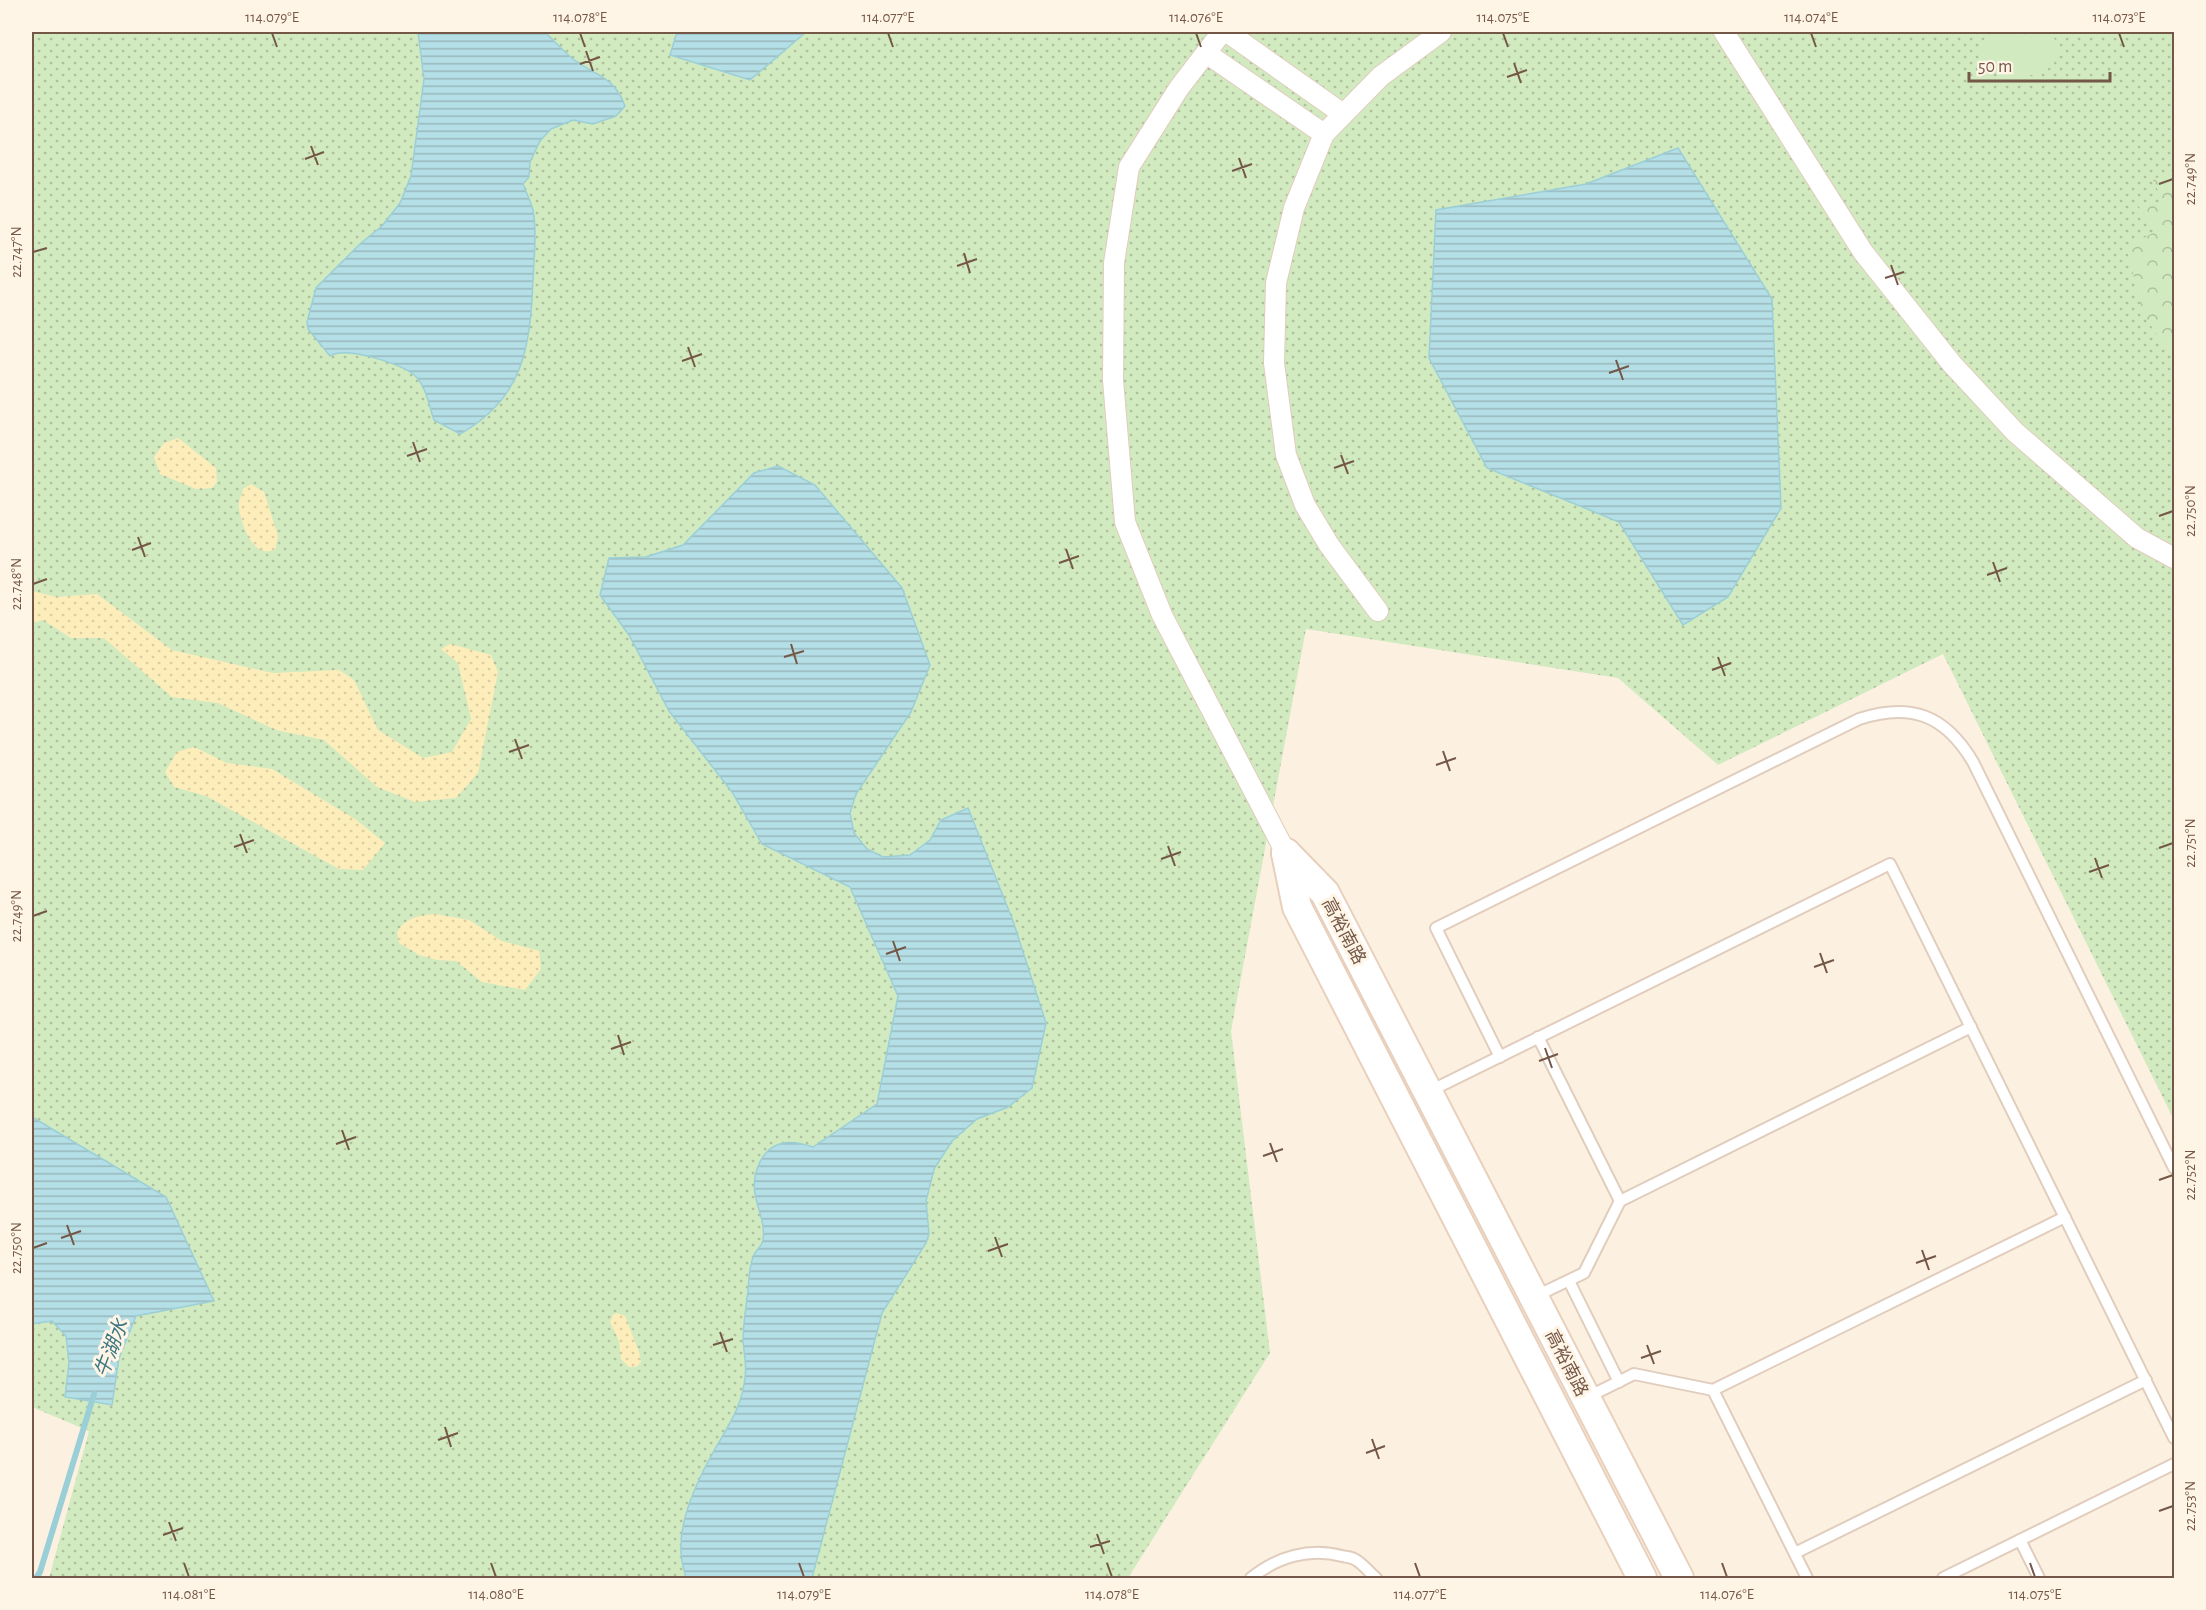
<svg xmlns="http://www.w3.org/2000/svg" width="2206" height="1610" viewBox="0 0 2206 1610" font-family="'Alegreya Sans','Noto Sans SC',sans-serif">
  <style>
    .grass { fill: url(#grass-dots) }
    .forest { fill: url(#forest-crowns) }
    .sand { fill: url(#sand-dots) }
    .park { fill: #d1eabf }
    .water { fill: url(#water-rules); stroke: #9bcfd8; stroke-width: 1.5 }
    .lines { fill: none; stroke-linecap: round; stroke-linejoin: round }
    .stream { stroke: #9bcfd8; stroke-width: 6 }
    .lane-casing { stroke: #e1cdbd; stroke-width: 14 }
    .street-casing { stroke: #e1cdbd; stroke-width: 22 }
    .secondary-casing { stroke: #e8d0bc; stroke-width: 32 }
    .lane { stroke: #fff; stroke-width: 10 }
    .street { stroke: #fff; stroke-width: 20 }
    .secondary { stroke: #fff; stroke-width: 28 }
    .ticks { fill: none; stroke: #745747; stroke-width: 2 }
    .labels { text-anchor: middle; stroke-width: 6; stroke-linejoin: round; paint-order: stroke }
    .street-label { font-size: 18px; fill: #745747; stroke: #fff5e7 }
    .water-label { font-size: 20px; font-style: italic; fill: #3e7781; stroke: #fff5e7 }
    .neatline { fill: none; stroke: #745747; stroke-width: 2 }
    .ticks-label { font-size: 15px; text-anchor: middle; fill: #745747 }
  </style>
  <defs>
    <pattern id="grass-dots" width="8" height="8" patternUnits="userSpaceOnUse" patternTransform="scale(1.5)"><rect width="8" height="8" fill="#d1eabf"/><path d="M2 2h.1M6 6h.1" fill="none" stroke="#aec09d" stroke-width="1.8" stroke-linecap="round"/></pattern>
    <pattern id="forest-crowns" width="20" height="18" patternUnits="userSpaceOnUse" patternTransform="scale(1.5)"><rect width="20" height="18" fill="#d1eabf"/><path d="M2 6a3 3 0 1 1 6 0M12 15a3 3 0 1 1 6 0" fill="none" stroke="#aec09d"/></pattern>
    <pattern id="sand-dots" width="8" height="8" patternUnits="userSpaceOnUse" patternTransform="scale(1.5)"><rect width="8" height="8" fill="#fdedba"/><path d="M2 2h.1M6 6h.1" fill="none" stroke="#dccda1" stroke-width="1.8" stroke-linecap="round"/></pattern>
    <pattern id="water-rules" width="6" height="5" patternUnits="userSpaceOnUse" patternTransform="scale(1.5)"><rect width="6" height="5" fill="#b5dfe6"/><path d="M0 2.5h6" fill="none" stroke="#98b8bc"/></pattern>
  </defs>
  <rect width="100%" height="100%" fill="#fcf1e1"/>
  <path class="grass" d="M32,32H2174V1120L1943,654L1718,765L1618,678L1306,629L1231,1031L1270,1353L1128,1578H49L89,1431L32,1407Z"/>
  <path class="forest" d="M2174,169V349L2166,347L2144,316L2126,247L2157,231L2136,203L2163,202L2153,180Z"/>
  <g class="sand">
    <path d="M178,438L216,468L217,482L212,488L196,489L160,474L154,457L164,443Z"/>
    <path d="M251,484L264,492L278,536L275,550C252,558 242,526 239,508C238,502 242,495 243,489Z"/>
    <path d="M32,591L56,597L97,594L172,650L273,673L339,670L354,680L378,730L423,758L452,752L471,719L458,663L441,649L450,644L491,655L498,672L478,773L456,798L415,802L377,787L324,740L276,730L218,703L172,697L104,638H71L43,620L32,623Z"/>
    <path d="M194,747L227,763L272,769L355,819L385,843L363,870L339,869L206,796L174,787L165,772L177,752Z"/>
    <path d="M435,914L469,920L502,941L539,951L541,969L525,990L482,982L456,961L437,960L419,955L399,943L397,933C403,918 421,915 435,914Z"/>
    <path d="M616,1313L625,1316L639,1352L641,1362L636,1367H629L621,1359L619,1341L610,1322L613,1315Z"/>
  </g>
  <path class="park" d="M1991,34C2001,34 2010,36 2020,38C2037,41 2046,26 2060,45C2056,70 2047,70 2025,77L2024,80C2012,84 2006,78 1997,72C1992,69 1987,69 1983,66C1981,52 1976,42 1991,34Z"/>
  <g class="water">
    <path d="M418,32H545C554,41 563,51 573,59C596,76 614,76 625,106L616,116L593,124L573,120L551,129L540,141L530,162L529,177L523,184C526,192 531,202 533,210C537,232 534,257 533,280C530,347 524,398 460,434L434,420C429,406 426,384 413,374C399,363 345,346 330,356L308,329L307,322L316,288L360,244L382,226L400,203L411,176L424,79Z"/>
    <path d="M677,32H806L750,80L670,55Z"/>
    <path d="M1678,148L1772,299L1781,508L1728,597L1683,625L1619,522L1487,468L1429,358L1436,210L1586,184Z"/>
    <path d="M778,466L815,485L902,588L930,665L911,712L856,794L850,813L854,833L867,849L883,857L910,855L930,840L941,820L968,808L1013,921L1046,1023L1032,1088L1008,1107L977,1119L952,1141L934,1169L926,1201L929,1234L926,1243L882,1313L812,1578H686C684,1570 681,1560 681,1552C679,1519 699,1477 715,1449C729,1425 742,1406 745,1378C747,1366 744,1353 743,1341C743,1325 746,1308 748,1291C749,1281 749,1265 754,1255C756,1250 762,1246 763,1240C767,1213 745,1196 759,1164C770,1139 791,1139 813,1147L877,1104L898,996L850,887L762,844L732,792L669,711L629,635L600,595L609,558L646,557L683,545L754,473Z"/>
    <path d="M32,1117L166,1197L214,1301L136,1316L119,1358L112,1405L65,1397L69,1363L66,1336L52,1321L32,1324Z"/>
  </g>
  <g class="lines">
    <path class="stream" d="M36,1578L40,1572L94,1394"/>
    <defs>
      <g id="lane">
        <path d="M1538,1037L1620,1201"/>
        <path d="M1500,1057L1436,928L1859,719C1911,702 1945,715 1973,762L2174,1168"/>
        <path d="M1428,1092L1890,864L2174,1438"/>
        <path d="M1569,1281L1619,1382"/>
        <path d="M1534,1297L1584,1273L1620,1201L1971,1027"/>
        <path d="M1713,1390L1807,1578"/>
        <path d="M1586,1398L1634,1374L1713,1390L2065,1217"/>
        <path d="M2020,1540L2039,1578"/>
        <path d="M1795,1553L2146,1380"/>
        <path d="M1251,1578C1277,1557 1310,1547 1342,1556C1346,1557 1352,1557 1356,1560C1363,1564 1370,1573 1376,1578"/>
        <path d="M1943,1578L2174,1464"/>
      </g>
      <g id="street">
        <path d="M1222,32L1179,88L1129,167L1114,263L1113,380L1125,522L1162,615L1286,853"/>
        <path d="M1227,32L1343,114"/>
        <path d="M1724,32L1863,252L1952,364L2015,432L2137,538L2174,558"/>
        <path d="M1206,53L1324,134"/>
        <path d="M1378,611L1329,545L1305,505L1286,455L1274,363L1276,283L1294,208L1324,134L1381,76L1441,32"/>
      </g>
      <g id="secondary">
        <path d="M1286,853L1325,893L1679,1578"/>
        <path d="M1286,853L1297,907L1642,1578"/>
      </g>
    </defs>
    <use href="#lane" class="lane-casing"/>
    <use href="#street" class="street-casing"/>
    <use href="#secondary" class="secondary-casing"/>
    <use href="#lane" class="lane"/>
    <use href="#street" class="street"/>
    <use href="#secondary" class="secondary"/>
  </g>
  <path class="ticks" d="M272,33L277,47M580,33L585,47M888,33L893,47M1196,33L1201,47M1503,33L1508,47M1811,33L1816,47M2119,33L2124,47M586,51L593,71M1514,63L1521,83M580,64L600,57M1507,77L1527,70M311,146L318,165M1239,158L1246,178M305,159L324,152M1232,171L1252,164M2159,184L2173,179M33,252L47,248M964,253L970,273M1891,265L1898,285M957,266L977,259M1885,278L1904,272M688,347L695,367M1616,360L1623,380M682,361L702,354M1609,373L1629,366M413,442L420,462M1341,455L1348,474M407,456L427,449M1334,468L1354,461M2159,516L2173,511M138,537L145,557M1066,549L1073,569M132,550L151,543M1993,562L2000,582M1059,563L1079,556M1987,575L2007,568M33,584L47,579M791,644L797,664M784,657L804,651M1718,657L1725,676M1712,670L1731,663M515,739L522,759M1443,751L1450,771M509,752L529,745M1436,765L1456,758M240,834L247,853M1168,846L1175,866M234,847L254,840M2159,848L2173,843M2095,858L2102,878M1161,859L1181,852M2089,872L2109,865M33,916L47,911M893,941L900,961M1820,953L1827,973M886,954L906,947M1814,967L1834,960M618,1035L624,1055M1545,1048L1552,1068M611,1049L631,1042M1539,1061L1558,1054M342,1130L349,1150M1270,1143L1277,1162M336,1144L356,1137M1263,1156L1283,1149M2159,1180L2173,1175M67,1225L74,1245M995,1237L1002,1257M61,1238L81,1231M33,1248L47,1243M1922,1250L1929,1270M988,1251L1008,1244M1916,1263L1936,1256M720,1332L727,1352M713,1345L733,1339M1647,1345L1654,1364M1641,1358L1661,1351M445,1427L451,1447M1372,1439L1379,1459M438,1440L458,1433M1366,1453L1385,1446M2159,1511L2173,1506M169,1522L176,1541M1097,1534L1104,1554M163,1535L183,1528M1090,1547L1110,1541M184,1563L189,1577M491,1563L496,1577M799,1563L804,1577M1107,1563L1112,1577M1415,1563L1420,1577M1722,1563L1727,1577M2030,1563L2035,1577"/>
  <g class="labels">
    <g class="street-label">
      <text transform="translate(1344 931) rotate(62)" y="6">高裕南路</text>
      <text transform="translate(1567 1363) rotate(63)" y="6">高裕南路</text>
    </g>
    <g class="water-label">
      <text transform="translate(111 1348) rotate(-69)" y="7">牛湖水</text>
    </g>
  </g>
  <rect width="2206" height="1610" fill="none" stroke="#fff5e7" stroke-width="66"/>
  <path d="M1969 72v9h141v-9" fill="none" stroke="#745747" stroke-width="3"/>
  <text x="1978" y="72" font-size="18" fill="#745747" stroke="#fff5e7" stroke-width="4.5" paint-order="stroke">50 m</text>
  <rect x="33" y="33" width="2140" height="1544" class="neatline"/>
  <g class="ticks-label">
    <text x="272" y="22">114.079°E</text>
    <text x="580" y="22">114.078°E</text>
    <text x="888" y="22">114.077°E</text>
    <text x="1196" y="22">114.076°E</text>
    <text x="1503" y="22">114.075°E</text>
    <text x="1811" y="22">114.074°E</text>
    <text x="2119" y="22">114.073°E</text>
    <text transform="translate(2190 179) rotate(-90)" y="5">22.749°N</text>
    <text transform="translate(16 252) rotate(-90)" y="5">22.747°N</text>
    <text transform="translate(2190 511) rotate(-90)" y="5">22.750°N</text>
    <text transform="translate(16 584) rotate(-90)" y="5">22.748°N</text>
    <text transform="translate(2190 843) rotate(-90)" y="5">22.751°N</text>
    <text transform="translate(16 916) rotate(-90)" y="5">22.749°N</text>
    <text transform="translate(2190 1175) rotate(-90)" y="5">22.752°N</text>
    <text transform="translate(16 1248) rotate(-90)" y="5">22.750°N</text>
    <text transform="translate(2190 1506) rotate(-90)" y="5">22.753°N</text>
    <text x="189" y="1599">114.081°E</text>
    <text x="496" y="1599">114.080°E</text>
    <text x="804" y="1599">114.079°E</text>
    <text x="1112" y="1599">114.078°E</text>
    <text x="1420" y="1599">114.077°E</text>
    <text x="1727" y="1599">114.076°E</text>
    <text x="2035" y="1599">114.075°E</text>
  </g>
</svg>
